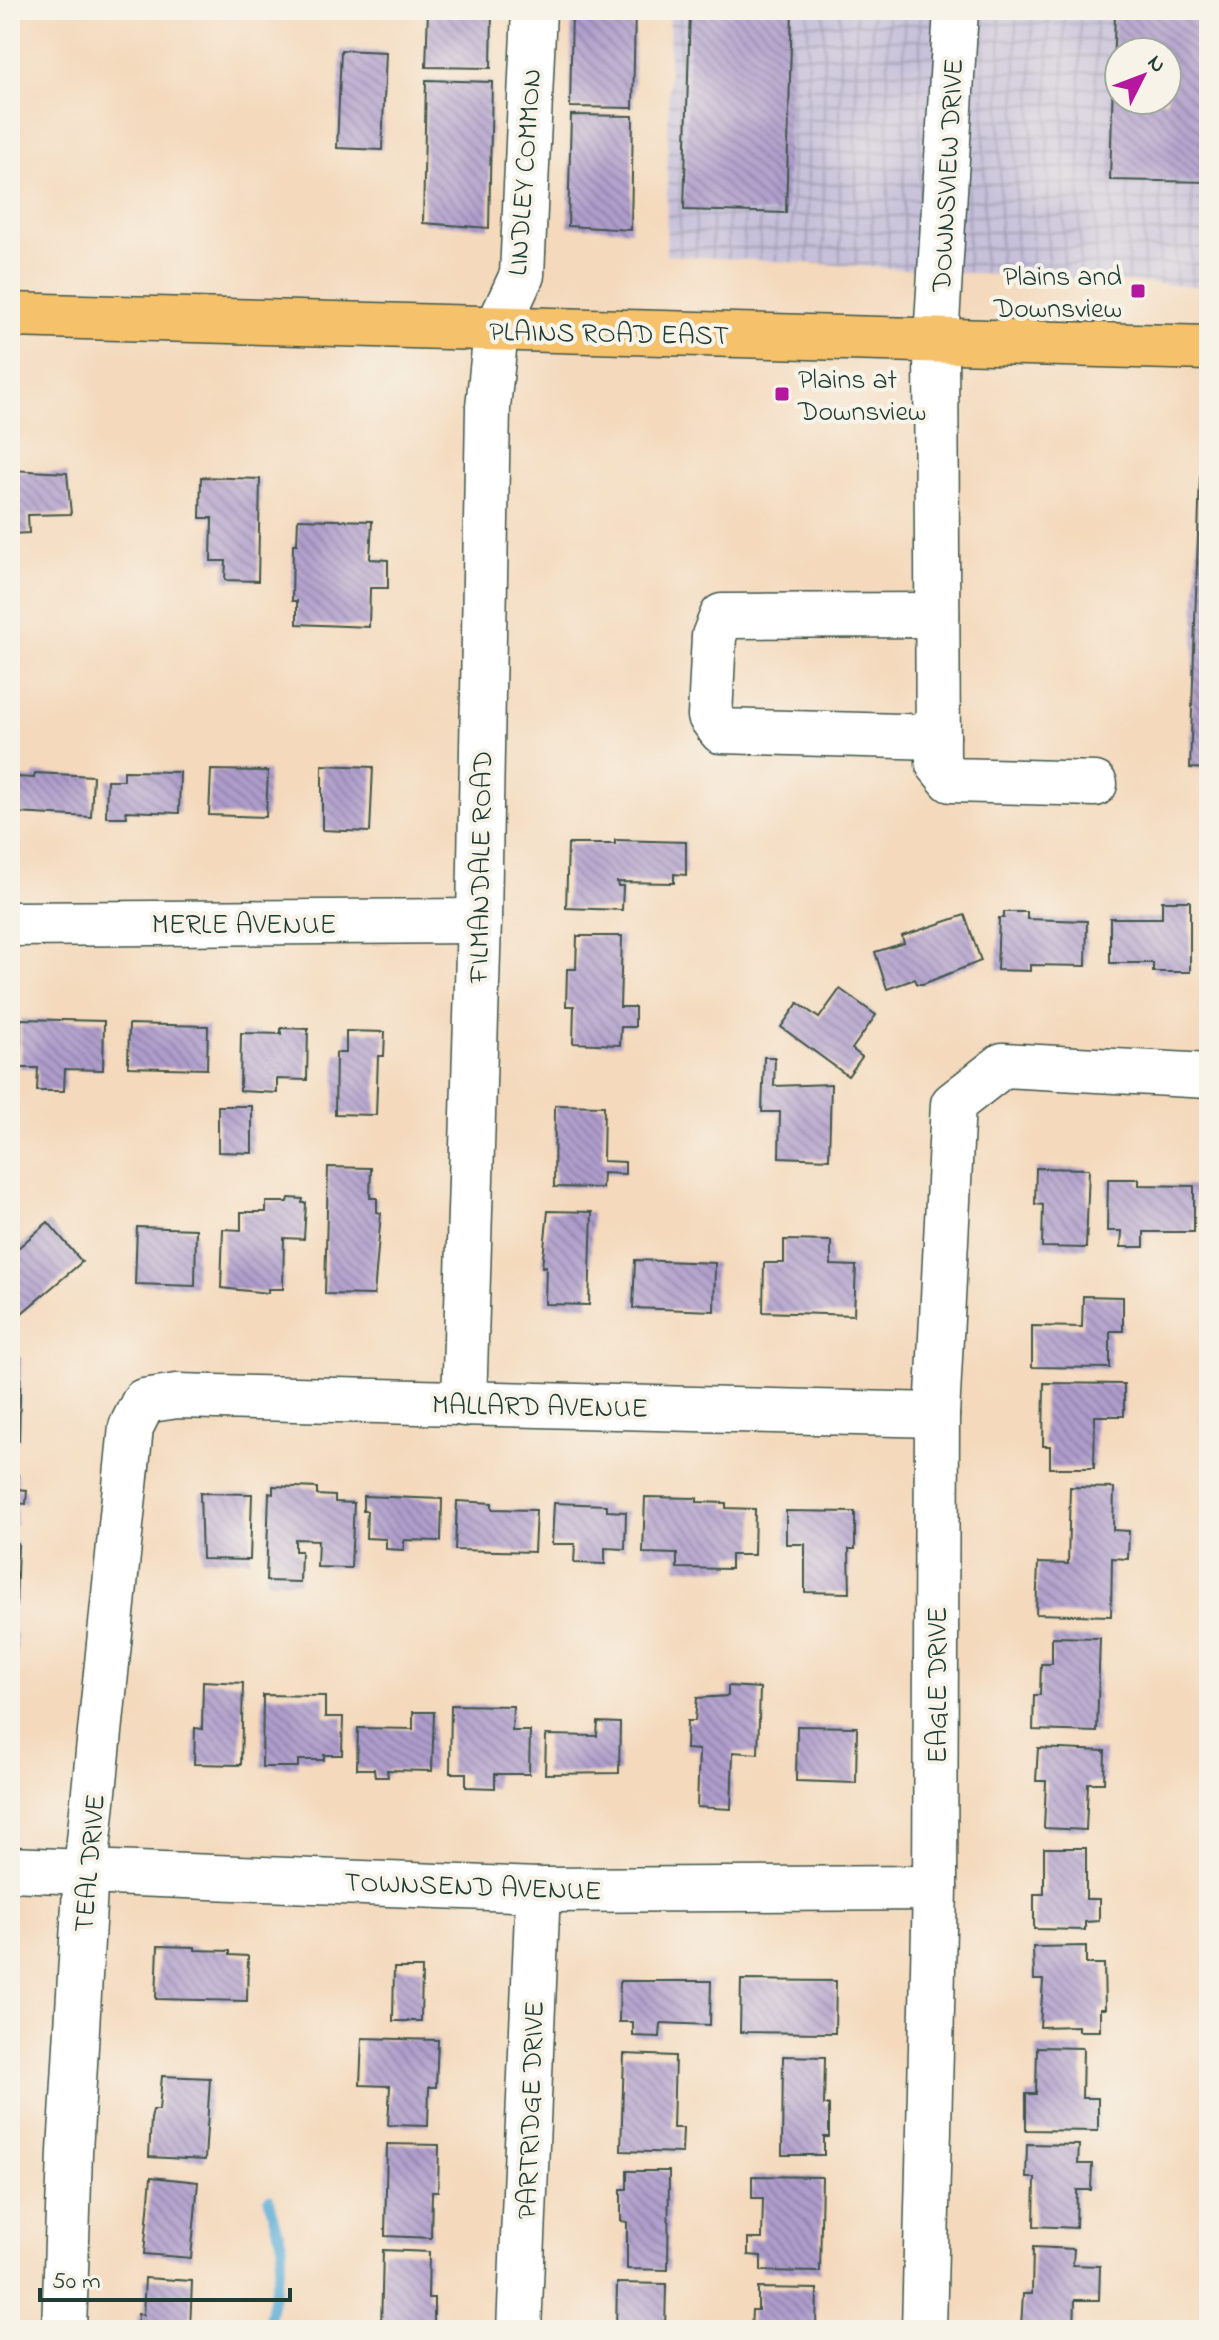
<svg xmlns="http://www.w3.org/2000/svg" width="1219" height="2340" viewBox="0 0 1219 2340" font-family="'Indie Flower',sans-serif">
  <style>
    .industrial { fill: url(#industrial-grid); fill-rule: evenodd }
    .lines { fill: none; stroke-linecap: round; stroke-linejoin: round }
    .stream { stroke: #5cadd7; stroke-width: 10 }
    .building { fill: url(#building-back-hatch); fill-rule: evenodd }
    .minor-casing { stroke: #3f5448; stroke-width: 47 }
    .major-casing { stroke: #3f5448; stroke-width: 47 }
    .minor { stroke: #fff; stroke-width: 44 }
    .major { stroke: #f5c16b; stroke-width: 44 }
    .poi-dot { fill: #b5179e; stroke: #f7f3e8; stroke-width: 3 }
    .labels { text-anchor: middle; stroke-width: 8; stroke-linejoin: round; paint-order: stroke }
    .street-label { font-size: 28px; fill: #1f3d34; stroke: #f7f3e8 }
    .poi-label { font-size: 28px; fill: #1f3d34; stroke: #f7f3e8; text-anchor: end }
  </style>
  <defs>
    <pattern id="industrial-grid" width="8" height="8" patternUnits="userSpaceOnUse" patternTransform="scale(2)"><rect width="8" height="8" fill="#c6c0da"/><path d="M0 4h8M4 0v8" fill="none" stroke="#a09db2"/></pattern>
    <pattern id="building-back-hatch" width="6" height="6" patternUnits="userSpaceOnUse" patternTransform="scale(2)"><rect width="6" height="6" fill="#ae9ccb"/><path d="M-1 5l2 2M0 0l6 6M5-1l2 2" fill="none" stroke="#8d80a6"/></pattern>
  </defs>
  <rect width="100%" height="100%" fill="#f7f3e8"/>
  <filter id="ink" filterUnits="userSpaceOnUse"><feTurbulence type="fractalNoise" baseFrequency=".0125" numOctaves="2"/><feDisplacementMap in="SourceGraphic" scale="16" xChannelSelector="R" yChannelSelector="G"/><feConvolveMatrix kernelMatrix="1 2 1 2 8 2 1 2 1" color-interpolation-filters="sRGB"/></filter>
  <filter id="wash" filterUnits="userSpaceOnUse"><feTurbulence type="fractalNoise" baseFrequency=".006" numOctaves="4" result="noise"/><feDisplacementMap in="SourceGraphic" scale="32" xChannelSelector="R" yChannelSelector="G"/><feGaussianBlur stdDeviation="1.8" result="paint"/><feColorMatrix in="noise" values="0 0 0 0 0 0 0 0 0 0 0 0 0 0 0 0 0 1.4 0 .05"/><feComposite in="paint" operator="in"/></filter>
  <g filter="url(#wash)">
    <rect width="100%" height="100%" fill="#f4d9bc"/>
    <path class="industrial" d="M670,10H1209V287L666,255ZM1119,52H1167V100H1119Z"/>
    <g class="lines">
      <path class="stream" d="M267,2330L283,2247L269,2199"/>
    </g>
    <g id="blocks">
      <g class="building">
        <path d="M428,10H492L491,68L426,67Z"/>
        <path d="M572,10H635L633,108L570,107Z"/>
        <path d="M690,10H792L786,213L684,210Z"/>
        <path d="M1115,10H1209V182L1110,180ZM1119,52H1167V100H1119Z"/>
        <path d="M341,50L386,52L382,150L337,148Z"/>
        <path d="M426,80L492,82L489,228L423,223Z"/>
        <path d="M571,115L633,116L631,230L568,226Z"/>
        <path d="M10,470L67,473L71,514L28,515L29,533L10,534Z"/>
        <path d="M201,477L260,479L258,581L225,580L226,561H211L212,518H200Z"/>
        <path d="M1200,477L1209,478V769L1190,768Z"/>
        <path d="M298,519L372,521L370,559L388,560V588H370L369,627L297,624V601H292L293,544H297Z"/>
        <path d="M322,765L373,767L370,832L322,830Z"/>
        <path d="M211,770L268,771L266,817L209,815Z"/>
        <path d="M124,771L180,772L179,813L126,811L127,817H106L107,780H124Z"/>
        <path d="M35,773L93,776L91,817L16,813L17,777L34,778Z"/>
        <path d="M615,840L686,842V875L674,874V883L617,882L618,886H623L622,910L566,908L568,844H615Z"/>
        <path d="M1162,901H1190V972H1153V963H1110V918H1162Z"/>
        <path d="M1004,912H1027V919L1087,921L1086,966L1030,965V971L997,970L999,918H1004Z"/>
        <path d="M965,915L981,961L923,984H917L915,979L887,989L875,952L904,943L902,936Z"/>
        <path d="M577,936H622L620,1007H635V1027H621L620,1045L573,1043L574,1006H566L567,969H576Z"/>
        <path d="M840,989L876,1015L852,1049L862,1057L848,1076L781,1027L798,1003L819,1018Z"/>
        <path d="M21,1019L104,1021L103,1070L65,1069L64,1091H37L38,1068H20Z"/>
        <path d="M129,1024L208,1026L207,1069L128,1067Z"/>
        <path d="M281,1028L308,1029L307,1080L277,1079V1093L240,1091L241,1033L281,1034Z"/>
        <path d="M346,1031L385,1032L384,1056H378L376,1115L335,1114L336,1053H346Z"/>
        <path d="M764,1057H775L774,1086L831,1084L829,1159L779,1157L780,1112H762Z"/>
        <path d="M555,1105L604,1106L603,1161L625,1162V1174L603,1173L602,1188L554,1187Z"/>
        <path d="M218,1106H252V1153L218,1152Z"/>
        <path d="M328,1167L371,1168L370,1198H377V1212L381,1213L374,1295L325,1294Z"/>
        <path d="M1036,1168L1089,1169L1086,1248L1042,1247L1043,1205L1035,1204Z"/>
        <path d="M1108,1179H1139V1185L1194,1186V1232H1144V1247H1121L1122,1231H1107Z"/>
        <path d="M289,1198L303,1199L302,1203H306L304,1239L284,1238L283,1289H268V1293L221,1288L223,1229L241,1230V1212H266V1202H288Z"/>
        <path d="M548,1211L592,1212L589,1305L545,1304L546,1266L542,1267Z"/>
        <path d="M48,1222L82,1262L10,1323V1255Z"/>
        <path d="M137,1227L196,1229L195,1286L135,1284Z"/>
        <path d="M784,1240L831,1241V1265L856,1266L854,1315L763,1312L764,1263H784Z"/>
        <path d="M635,1260L715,1263L714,1311L633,1308Z"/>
        <path d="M1083,1296L1123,1297V1331H1110V1368L1032,1367V1326L1082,1327Z"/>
        <path d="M10,1357H21L19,1441L10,1440Z"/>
        <path d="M1044,1383L1124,1384V1416H1095L1094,1468H1050V1446H1043Z"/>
        <path d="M10,1474H18V1489L27,1490L26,1504L17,1503L16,1526H10Z"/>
        <path d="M273,1486L317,1488V1495L335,1496V1502L354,1503L351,1568L317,1567L318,1540L295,1539V1551H301L300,1582L266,1581L269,1493L273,1494Z"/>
        <path d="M1070,1487L1114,1488L1113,1530L1129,1531L1128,1559L1112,1558L1111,1616L1036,1614L1038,1563L1068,1564Z"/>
        <path d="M200,1493L252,1494L250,1560L202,1559Z"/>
        <path d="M363,1496L442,1499L441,1541L404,1540V1550L386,1549V1539L366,1538L367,1511H363Z"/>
        <path d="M645,1497L697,1498V1502L726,1503V1508L755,1509L754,1555H731V1569L677,1568V1554L643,1553Z"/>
        <path d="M457,1501L492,1503V1509L536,1510L534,1552L455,1550Z"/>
        <path d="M554,1503L607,1505V1511L626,1512L625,1549L605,1548V1564L574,1563L575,1544H552Z"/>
        <path d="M786,1511L855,1512V1549H849L850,1593L805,1592V1544H786Z"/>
        <path d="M10,1543H18L16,1607H10Z"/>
        <path d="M10,1633H17L14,1697L10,1696Z"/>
        <path d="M1052,1637L1100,1638L1097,1732L1033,1730L1034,1695H1040L1041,1664H1052Z"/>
        <path d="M203,1681L243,1683L241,1765L194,1764L195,1728L202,1729Z"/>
        <path d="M728,1686L760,1688L758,1754L733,1752L731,1809L697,1807L699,1750L686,1749L687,1721H695L697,1698L728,1696Z"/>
        <path d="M263,1695L325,1696V1717H343L342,1755H324V1760H298V1767H262Z"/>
        <path d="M451,1705L513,1706L512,1731H530L529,1774H495V1788L466,1787V1773H450Z"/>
        <path d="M413,1712H434L432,1771L387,1770L388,1777H375L374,1769H357L358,1728L413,1729Z"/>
        <path d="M598,1722L620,1723L619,1773L545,1774L546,1735L597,1736Z"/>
        <path d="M10,1726L16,1727L15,1768H10Z"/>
        <path d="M797,1726L857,1727L856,1783L796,1781Z"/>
        <path d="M1038,1748L1105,1751L1104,1783H1088L1086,1830L1044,1828L1046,1781H1036Z"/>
        <path d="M1044,1848H1086V1899H1099V1921L1085,1922V1930L1034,1929V1894H1044Z"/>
        <path d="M158,1946L195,1947V1950L230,1951V1955L248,1956L247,2001L156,1999Z"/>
        <path d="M1086,1946V1964H1104L1105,2009H1100V2031H1078V2026L1040,2027L1043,1980H1034L1033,1947Z"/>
        <path d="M394,1968H422L421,2021H393Z"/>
        <path d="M741,1980L836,1981L835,2033L740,2032Z"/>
        <path d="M620,1981H711L710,2025L661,2023L660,2037L633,2036V2022H619Z"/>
        <path d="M362,2038L438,2040L436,2087H429L428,2126L388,2125L390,2086L360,2085Z"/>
        <path d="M1037,2047L1083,2048L1082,2098H1098V2131L1026,2130V2094H1036Z"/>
        <path d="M624,2054L675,2056L673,2128H683L682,2153L621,2151Z"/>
        <path d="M783,2056L825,2057L824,2105H829V2137H824V2155H782Z"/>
        <path d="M162,2076L210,2078L205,2160L149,2157L151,2119L153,2110H159Z"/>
        <path d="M387,2144L439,2145L438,2191H432L431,2238L385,2236Z"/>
        <path d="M1027,2144L1079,2145L1078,2164H1092L1091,2190H1077L1076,2228L1034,2226L1035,2178H1026Z"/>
        <path d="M627,2171H669L668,2270L627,2269V2222L621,2221V2189H627Z"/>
        <path d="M752,2176L822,2177L820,2272L761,2271V2256L748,2255V2239H762L763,2198H752Z"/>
        <path d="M151,2177L198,2182L191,2258L144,2254Z"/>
        <path d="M1033,2247L1074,2249L1073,2265L1100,2266L1099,2300H1075L1074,2329L1021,2327L1023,2294H1032Z"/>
        <path d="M383,2250L429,2252L428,2298H434V2330H381Z"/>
        <path d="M145,2278L192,2281L190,2330H137L138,2314L143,2315Z"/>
        <path d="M617,2283L666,2284L665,2330H616Z"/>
        <path d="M758,2288L817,2289L816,2330H751L752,2310H758Z"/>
      </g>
    </g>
  </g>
  <g filter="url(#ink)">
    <use href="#blocks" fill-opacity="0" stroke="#3f5448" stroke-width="2"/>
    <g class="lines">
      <defs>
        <g id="minor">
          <path d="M956,10L936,339L938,764L951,780L1095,784"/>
          <path d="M937,615L722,616L714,636L710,716L721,731L938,737"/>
          <path d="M10,924L479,921"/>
          <path d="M464,1404L479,921L488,407L496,331L522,275L534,10"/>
          <path d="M10,1869L538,1890L935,1888"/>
          <path d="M64,2330L70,2152L86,1870L131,1427L144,1401L177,1396L937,1415"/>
          <path d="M519,2330L538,1890"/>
          <path d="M924,2330L935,1888L937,1415L953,1104L1003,1065L1209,1076"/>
        </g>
        <path id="major" d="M10,315L1209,348"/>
      </defs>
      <use href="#minor" class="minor-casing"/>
      <use href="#major" class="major-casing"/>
      <use href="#minor" class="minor"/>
      <use href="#major" class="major"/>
    </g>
  </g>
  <g class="poi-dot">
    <rect x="1130" y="283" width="16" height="16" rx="4"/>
    <rect x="774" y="386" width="16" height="16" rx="4"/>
  </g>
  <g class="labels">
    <g class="street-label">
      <text transform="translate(523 172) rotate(-86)" y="10">LINDLEY COMMON</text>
      <text transform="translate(946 175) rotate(-87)" y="10">DOWNSVIEW DRIVE</text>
      <text transform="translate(609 332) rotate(1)" y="10">PLAINS ROAD EAST</text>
      <text transform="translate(479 867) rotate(-89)" y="10">FILMANDALE ROAD</text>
      <text x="244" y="933">MERLE AVENUE</text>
      <text transform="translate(540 1405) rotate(1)" y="10">MALLARD AVENUE</text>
      <text transform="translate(936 1685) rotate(-90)" y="10">EAGLE DRIVE</text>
      <text transform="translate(88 1863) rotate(-85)" y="10">TEAL DRIVE</text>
      <text transform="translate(473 1885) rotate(2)" y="10">TOWNSEND AVENUE</text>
      <text transform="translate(529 2110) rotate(-88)" y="10">PARTRIDGE DRIVE</text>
    </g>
    <g class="poi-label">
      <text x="1122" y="285">Plains and<tspan x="1122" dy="32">Downsview</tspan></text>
      <text x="798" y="388" text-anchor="start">Plains at<tspan x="798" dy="32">Downsview</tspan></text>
    </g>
  </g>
  <rect width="1219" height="2340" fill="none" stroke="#f7f3e8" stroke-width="40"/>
  <g transform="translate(1143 76) rotate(48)"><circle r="38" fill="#f7f3e8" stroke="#a1aaa0" stroke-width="2"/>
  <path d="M0-6L14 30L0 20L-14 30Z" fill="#b5179e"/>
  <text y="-12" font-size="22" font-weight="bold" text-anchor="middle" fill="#1f3d34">N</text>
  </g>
  <path d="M40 2288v12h250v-12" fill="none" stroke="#1f3d34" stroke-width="4"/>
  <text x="52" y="2288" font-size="24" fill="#1f3d34" stroke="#f7f3e8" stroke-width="6" paint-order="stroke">50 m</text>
</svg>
